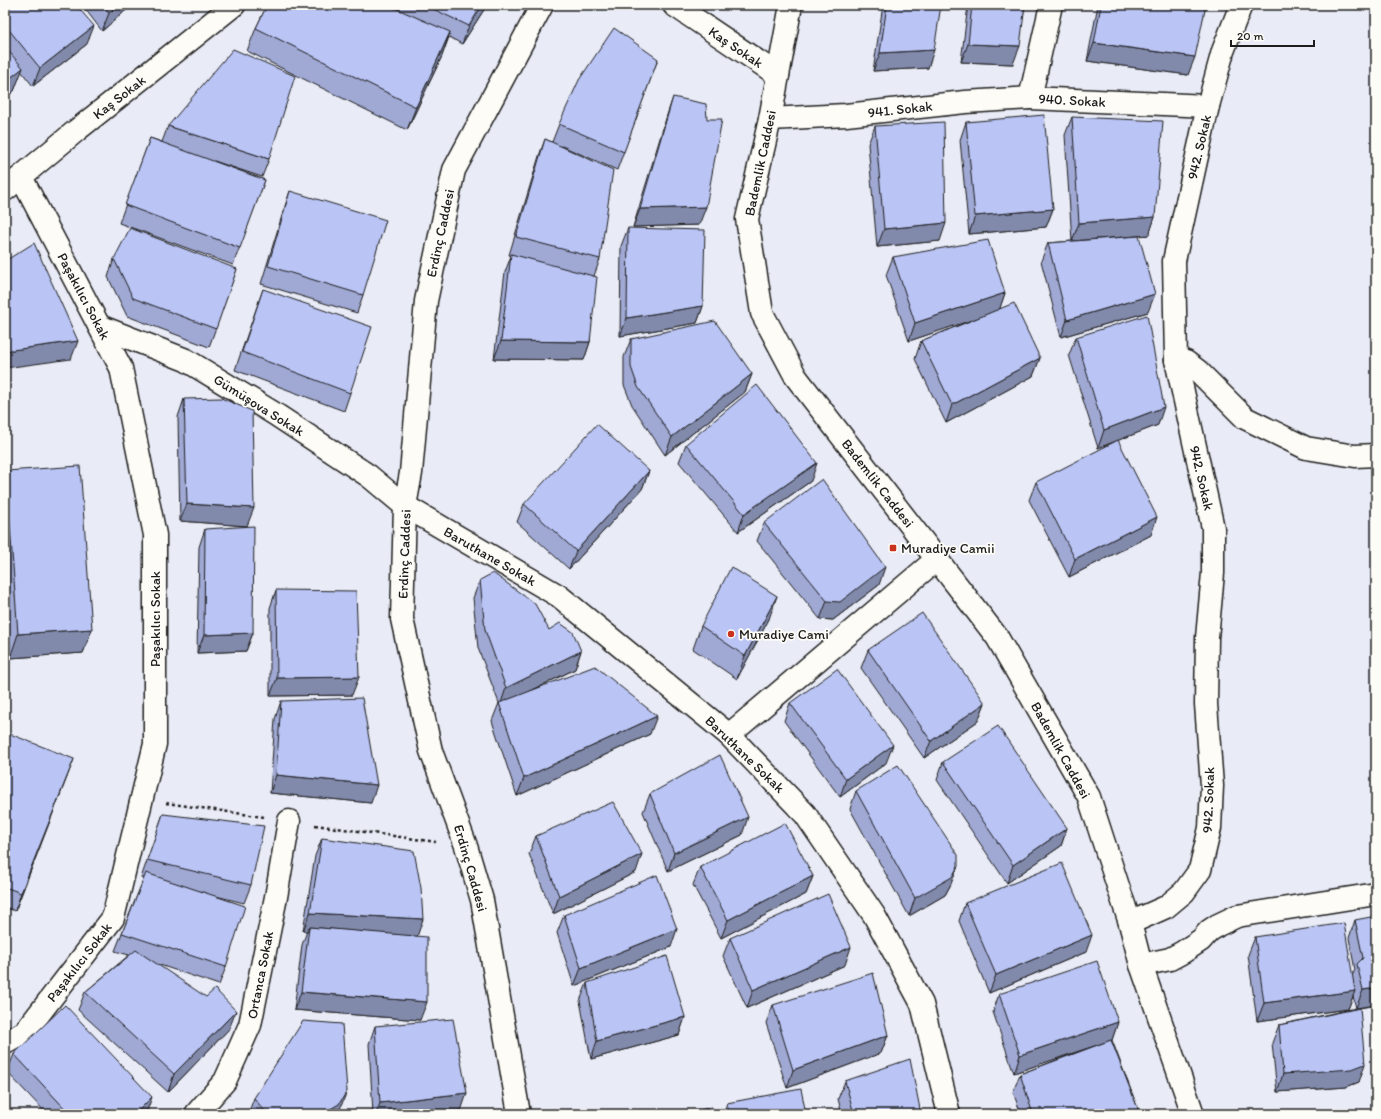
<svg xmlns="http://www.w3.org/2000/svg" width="1381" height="1119" viewBox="0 0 1381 1119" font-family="Itim,sans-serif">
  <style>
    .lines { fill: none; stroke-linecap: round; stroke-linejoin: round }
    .street-casing { stroke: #1c1c1c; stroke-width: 25 }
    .secondary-casing { stroke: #1c1c1c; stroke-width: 25 }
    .path { stroke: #1c1c1c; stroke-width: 2.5; stroke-dasharray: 3 3; stroke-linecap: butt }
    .street { stroke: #fdfcf7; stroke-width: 22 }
    .secondary { stroke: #fdfcf7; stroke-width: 22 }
    .wall { fill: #a0a9d4; stroke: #1c1c1c }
    .shaded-wall { fill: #828aac; stroke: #1c1c1c }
    .building { fill: #bac5f6; stroke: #1c1c1c }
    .poi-dot { fill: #c8321e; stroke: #fdfcf7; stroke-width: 1.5 }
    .labels { text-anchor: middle; stroke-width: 3.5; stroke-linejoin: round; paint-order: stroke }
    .street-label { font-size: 14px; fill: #1c1c1c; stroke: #fdfcf7 }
    .poi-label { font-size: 14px; fill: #1c1c1c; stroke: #fdfcf7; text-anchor: start }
  </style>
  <rect width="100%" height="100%" fill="#e9ecf7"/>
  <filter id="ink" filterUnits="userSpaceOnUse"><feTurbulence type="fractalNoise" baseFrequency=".025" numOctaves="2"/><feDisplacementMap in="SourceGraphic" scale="8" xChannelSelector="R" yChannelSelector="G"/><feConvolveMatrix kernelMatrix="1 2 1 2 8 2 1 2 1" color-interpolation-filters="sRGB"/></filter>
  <g filter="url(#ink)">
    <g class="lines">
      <defs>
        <g id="street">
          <path d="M674,5L778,75"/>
          <path d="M1051,5L1030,98L1208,106"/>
          <path d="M770,119L846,115L965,102L1030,98"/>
          <path d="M5,190L77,130L234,5"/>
          <path d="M99,326L186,360L275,414L369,476L405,506L559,596L729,735L805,814L874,915L922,1004L949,1114"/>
          <path d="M1176,360L1186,362L1198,371L1245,418L1306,448L1355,456L1376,455"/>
          <path d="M729,735L937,559"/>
          <path d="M1130,923L1166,907L1184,892L1200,870L1210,828L1212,786L1206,704L1207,638L1213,573V528L1176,360L1174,261L1208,106L1223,51L1241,5"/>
          <path d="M1141,965L1170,959L1183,952L1201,940L1209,931L1218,925L1237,916L1376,894"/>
          <path d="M5,1043L25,1032L113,918L155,744V535L121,368L21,177"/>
          <path d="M196,1114L225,1081L250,1025L276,897L289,821"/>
          <path d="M519,1114L482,900L466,846L431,751L402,619L405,506L411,473L426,301L454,170L542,5"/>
        </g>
        <path id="secondary" d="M791,5L770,119L747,219L762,313L796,377L997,637L1089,797L1130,923L1141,965L1193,1114"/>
      </defs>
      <use href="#street" class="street-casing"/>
      <use href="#secondary" class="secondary-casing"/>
      <g class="path">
        <path d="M166,803L264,817"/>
        <path d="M315,825L436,842"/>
      </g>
      <use href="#street" class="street"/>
      <use href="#secondary" class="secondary"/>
    </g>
    <g class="wall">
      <path d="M5,5L87,44L33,86L21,71L14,91L5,98Z"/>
      <path d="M82,5H132L102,31Z"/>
      <path d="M267,5H487L462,44L449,37L442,56L407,130L247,51L256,28Z"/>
      <path d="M883,5H941L928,68L873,71Z"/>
      <path d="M968,5H1025L1013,64L961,62Z"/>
      <path d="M1098,5H1206L1188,75L1087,61Z"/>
      <path d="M658,59L617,170L562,146L600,259L594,276L590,342L584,360L494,359L505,272L511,256L509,255L539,156L545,139L552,142L559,124Z"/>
      <path d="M673,97L699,225L633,227L667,115Z"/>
      <path d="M1072,117L1155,217L1149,235L1092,240L1148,312L1061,337L1041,261L1048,243L1072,241L1065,135Z"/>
      <path d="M966,122L1053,209L1046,227L969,234L960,140Z"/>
      <path d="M168,126L269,159L262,177L214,161L265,180L233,265L119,223L150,138L162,142Z"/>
      <path d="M875,126L940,241L877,247L868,144Z"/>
      <path d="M290,191L363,295L357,313L261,284L284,209Z"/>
      <path d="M628,228L703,306L697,323L620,336L621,246Z"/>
      <path d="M893,257L1005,293L999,310L1040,358L1033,376L946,423L915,359L921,341L985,315L909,341L886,275Z"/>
      <path d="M114,259L237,269L209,347L127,316L108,277Z"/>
      <path d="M263,289L350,393L344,411L235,370Z"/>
      <path d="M1076,337L1158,425L1098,448L1069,355Z"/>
      <path d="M631,339L752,374L745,392L665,455L632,405L624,385V357Z"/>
      <path d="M184,399L247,526L180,521L178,417Z"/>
      <path d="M686,444L811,481L738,532L679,462Z"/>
      <path d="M6,471L92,629L83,653L10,658L5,594V474Z"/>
      <path d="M649,471L642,489L569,569L517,522L524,504Z"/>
      <path d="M1036,482L1151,535L1069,577L1029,500Z"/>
      <path d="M764,523L879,585L833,620L820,619L757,541Z"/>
      <path d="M205,529L253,633L246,651L197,653L199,547Z"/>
      <path d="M480,580L549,630L581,651L575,669L529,692L650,734L517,796L492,721L499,703L478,648L473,598Z"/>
      <path d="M276,590L352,695L270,696V608Z"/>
      <path d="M769,619L737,679L693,649L701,626Z"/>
      <path d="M868,650L985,703L978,721L924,758L861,668Z"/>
      <path d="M281,701L371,803L270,793L275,719Z"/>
      <path d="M790,703L886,763L840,797L784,721Z"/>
      <path d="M5,748L67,777L15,911L5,907Z"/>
      <path d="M943,762L1067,828L1061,846L1007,883L937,780Z"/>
      <path d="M856,791L951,884L945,895L909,916L850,809Z"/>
      <path d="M650,794L742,835L668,871L643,812Z"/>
      <path d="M163,814L251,885L244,903L216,896L226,967L219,985L157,964L229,1029L168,1092L78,1010L85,992L129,955L115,951L122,933L144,878H141Z"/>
      <path d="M536,836L636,872L553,914L529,854Z"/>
      <path d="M322,838L417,936L420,1020L294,1010L302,945L307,931H303L315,856Z"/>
      <path d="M700,867L813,876L806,894L721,938L693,885Z"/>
      <path d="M965,903L1086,952L989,993L959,921Z"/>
      <path d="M564,915L671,947L574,986L557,933Z"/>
      <path d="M1355,920L1376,1005L1360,1008L1359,1082L1346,1087L1277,1092L1272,1043L1279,1025L1356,1008L1353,996L1348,1009L1257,1021L1248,955L1255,937L1352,976L1355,970L1349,938Z"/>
      <path d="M730,938L845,965L747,1008L723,956Z"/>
      <path d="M587,983L685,1017L679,1035L591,1059L580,1001Z"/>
      <path d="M999,994L1118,1022L1112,1040L1140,1114H1021L1013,1092L1020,1074L1098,1044L1014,1073L993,1012Z"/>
      <path d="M773,1005L888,1035L881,1053L787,1088L766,1023Z"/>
      <path d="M375,1026L461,1111L433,1114H373L369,1044Z"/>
      <path d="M1376,1030V1044L1375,1034Z"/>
      <path d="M14,1054L146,1114H47L7,1072Z"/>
      <path d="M845,1081L921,1114H842L838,1099Z"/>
      <path d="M254,1098L340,1109L337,1114H248Z"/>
      <path d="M727,1103L806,1114H723Z"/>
    </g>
    <g class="shaded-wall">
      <path d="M118,5H132L102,31L109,13Z"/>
      <path d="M482,5H487L462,44L469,26Z"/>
      <path d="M94,26L87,44L33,86L40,68Z"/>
      <path d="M450,32L442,56L407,130L416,107Z"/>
      <path d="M1094,43L1195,57L1188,75L1087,61Z"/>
      <path d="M968,44L1020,46L1013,64L961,62Z"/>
      <path d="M934,50L928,68L873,71L880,53Z"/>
      <path d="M23,68L14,91L5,98V82Z"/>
      <path d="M706,207L699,225L633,227L640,209Z"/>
      <path d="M1053,209L1046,227L969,234L975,216Z"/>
      <path d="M1155,217L1149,235L1072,241L1079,223Z"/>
      <path d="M946,223L940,241L877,247L884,229Z"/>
      <path d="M1005,293L999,311L909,341L915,323Z"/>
      <path d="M1155,294L1148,312L1061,337L1067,320Z"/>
      <path d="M703,306L697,323L620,336L627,318Z"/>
      <path d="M78,341L71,359L5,368V351Z"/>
      <path d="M501,341L590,342L584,360L494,359Z"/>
      <path d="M1040,358L1033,376L946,423L952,405Z"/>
      <path d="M752,374L745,392L665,455L672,437Z"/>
      <path d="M1164,407L1158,425L1098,448L1104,430Z"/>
      <path d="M817,463L811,481L738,532L744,514Z"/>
      <path d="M649,471L642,489L569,569L576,551Z"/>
      <path d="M187,504L254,508L247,526L180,521Z"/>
      <path d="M1157,517L1151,535L1069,577L1075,559Z"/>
      <path d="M885,567L879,585L833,620L820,619L827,601Z"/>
      <path d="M777,596L769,619L737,679L745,656Z"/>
      <path d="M92,629L83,653L10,658L18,634Z"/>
      <path d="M253,633L246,651L197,653L204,635Z"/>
      <path d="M581,651L575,669L500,706L506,688Z"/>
      <path d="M359,677L352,695L270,696L277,678Z"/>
      <path d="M985,703L978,721L924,758L931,741Z"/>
      <path d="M657,716L650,734L517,796L524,778Z"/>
      <path d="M893,745L886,763L840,797L846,779Z"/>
      <path d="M74,759L67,777L15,911L21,893Z"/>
      <path d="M276,775L377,785L371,803L270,793Z"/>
      <path d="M748,817L742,835L668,871L674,853Z"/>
      <path d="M1067,828L1061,846L1007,883L1013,865Z"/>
      <path d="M642,854L636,872L553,914L559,896Z"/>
      <path d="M958,866L951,884L945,895L909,916L915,898Z"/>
      <path d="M813,876L806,894L721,938L728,920Z"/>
      <path d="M310,913L423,919L417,937L309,927L307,931H303Z"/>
      <path d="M677,929L671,947L574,986L581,968Z"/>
      <path d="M1092,935L1086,952L989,993L996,975Z"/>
      <path d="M851,947L845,965L747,1008L753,990Z"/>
      <path d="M1376,988V1005L1356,1008L1363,990Z"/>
      <path d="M1355,991L1348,1009L1257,1021L1264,1003Z"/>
      <path d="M301,992L427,1002L420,1020L294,1010Z"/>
      <path d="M236,1011L229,1029L168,1092L174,1074Z"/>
      <path d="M685,1017L679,1035L591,1059L597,1041Z"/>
      <path d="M1118,1022L1112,1040L1014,1073L1020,1055Z"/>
      <path d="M888,1035L881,1053L787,1088L793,1070Z"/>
      <path d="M1365,1064L1359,1082L1346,1087L1277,1092L1283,1074Z"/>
      <path d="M347,1091L340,1109L337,1114H322Z"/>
      <path d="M467,1093L461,1111L433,1114H376L380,1103Z"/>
      <path d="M152,1097L146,1114H135Z"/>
    </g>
    <g class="building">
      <path d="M5,5H76L94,26L40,68L5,25Z"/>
      <path d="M103,5H118L109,13Z"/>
      <path d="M267,5H388L450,32L416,107L256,28Z"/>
      <path d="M425,5H482L469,26Z"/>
      <path d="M887,5H941L934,50L880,53Z"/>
      <path d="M972,5H1025L1020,46L968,44Z"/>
      <path d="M1101,5H1206L1195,57L1094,43Z"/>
      <path d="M614,28L658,59L624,152L559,124L579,80Z"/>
      <path d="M5,47L23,68L5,82Z"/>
      <path d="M233,49L295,76L269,159L168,126Z"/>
      <path d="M673,97L706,104L707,119H722L706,207L640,209Z"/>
      <path d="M1044,115L1053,209L975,216L966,122Z"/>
      <path d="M1072,117L1163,121L1155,217L1079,223Z"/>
      <path d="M944,122L946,223L884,229L875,126Z"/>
      <path d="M150,138L265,180L240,248L125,205Z"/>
      <path d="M545,139L613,170L600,259L516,237Z"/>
      <path d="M290,191L386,220L363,295L268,266Z"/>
      <path d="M130,228L237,269L216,329L133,298L114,259Z"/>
      <path d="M628,228L705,230L703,306L627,318Z"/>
      <path d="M1139,236L1155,294L1067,320L1048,243Z"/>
      <path d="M988,240L1005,293L915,323L893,257Z"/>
      <path d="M34,243L78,341L5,351V261Z"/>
      <path d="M511,254L597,277L590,342L501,341Z"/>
      <path d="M263,289L372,327L350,393L242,352Z"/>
      <path d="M1014,303L1040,358L952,405L921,341Z"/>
      <path d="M1147,315L1164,407L1104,430L1076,337Z"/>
      <path d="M715,321L752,374L672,437L638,387L631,367V339Z"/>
      <path d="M757,385L817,463L744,514L686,444Z"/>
      <path d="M221,398L252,411L254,508L187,504L184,399Z"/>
      <path d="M597,424L649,471L576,551L524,504Z"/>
      <path d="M1118,440L1157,517L1075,559L1036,482Z"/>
      <path d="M80,466L92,629L18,634L6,471Z"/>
      <path d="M822,479L885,567L840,602L827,601L764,523Z"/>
      <path d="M254,526L253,633L204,635L205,529Z"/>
      <path d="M731,567L777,596L745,656L701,626Z"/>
      <path d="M493,573L535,604L549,630L560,623L573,632L581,651L506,688L485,630L480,580Z"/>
      <path d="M276,590L356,591L359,677L277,678Z"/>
      <path d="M922,613L985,703L931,741L868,650Z"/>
      <path d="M595,666L657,716L524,778L499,703Z"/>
      <path d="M837,669L893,745L846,779L790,703Z"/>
      <path d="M362,698L377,785L276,775L281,701Z"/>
      <path d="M998,726L1067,828L1013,865L943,762Z"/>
      <path d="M10,734L74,759L21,893L5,887V748Z"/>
      <path d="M720,755L748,817L674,853L650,794Z"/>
      <path d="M898,765L958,855V866L952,877L915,898L856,791Z"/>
      <path d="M613,802L642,854L559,896L536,836Z"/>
      <path d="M163,814L264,826L251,885L147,860Z"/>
      <path d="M785,823L813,876L728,920L700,867Z"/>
      <path d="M322,838L414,851L421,888L423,919L310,913Z"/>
      <path d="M1062,863L1092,935L996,975L965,903Z"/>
      <path d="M146,873L245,906L226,967L122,933Z"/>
      <path d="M657,875L677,929L581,968L564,915Z"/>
      <path d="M828,894L851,947L753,990L730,938Z"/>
      <path d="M1376,916V988L1363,990L1357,964L1363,958L1355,920Z"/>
      <path d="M1344,923L1355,991L1264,1003L1255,937Z"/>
      <path d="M309,927L427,937V1002L301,992Z"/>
      <path d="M136,950L206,997L215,989L236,1011L174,1074L85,992Z"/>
      <path d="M667,956L685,1017L597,1041L587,983Z"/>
      <path d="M1097,961L1118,1022L1020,1055L999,994Z"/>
      <path d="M873,973L888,1035L793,1070L773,1005Z"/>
      <path d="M65,1005L152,1097L135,1114H70L14,1054Z"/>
      <path d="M1360,1008L1365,1064L1352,1069L1283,1074L1279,1025Z"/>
      <path d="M453,1019L467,1093L380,1103L375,1026Z"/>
      <path d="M303,1021L342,1024L347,1091L339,1104L322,1114H267L254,1098Z"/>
      <path d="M1111,1040L1140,1114H1033L1020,1074Z"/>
      <path d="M910,1059L921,1114H854L845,1081Z"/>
      <path d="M801,1089L806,1114H729L727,1103Z"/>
      <path d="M712,1107L713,1114H684Z"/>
      <path d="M456,1112L480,1113V1114H447Z"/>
    </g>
  </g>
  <g class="poi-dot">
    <rect x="889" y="544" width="8" height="8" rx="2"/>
    <circle cx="731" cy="634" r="4"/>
  </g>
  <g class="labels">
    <g class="street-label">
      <text transform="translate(736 47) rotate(34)" y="5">Kaş Sokak</text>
      <text transform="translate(119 97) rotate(-38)" y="5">Kaş Sokak</text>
      <text transform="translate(1072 100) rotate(3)" y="5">940. Sokak</text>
      <text transform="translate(900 109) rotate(-6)" y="5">941. Sokak</text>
      <text transform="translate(1199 147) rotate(-77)" y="5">942. Sokak</text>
      <text transform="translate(760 163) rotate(-78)" y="5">Bademlik Caddesi</text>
      <text transform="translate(440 233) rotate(-78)" y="5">Erdinç Caddesi</text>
      <text transform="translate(84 296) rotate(62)" y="5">Paşakılıcı Sokak</text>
      <text transform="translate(259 405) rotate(32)" y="5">Gümüşova Sokak</text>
      <text transform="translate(1202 478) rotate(77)" y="5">942. Sokak</text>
      <text transform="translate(878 483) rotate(52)" y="5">Bademlik Caddesi</text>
      <text transform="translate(404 554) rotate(-88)" y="5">Erdinç Caddesi</text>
      <text transform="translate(490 556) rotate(30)" y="5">Baruthane Sokak</text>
      <text transform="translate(155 619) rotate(-90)" y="5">Paşakılıcı Sokak</text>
      <text transform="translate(1061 750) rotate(61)" y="5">Bademlik Caddesi</text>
      <text transform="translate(745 754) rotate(44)" y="5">Baruthane Sokak</text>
      <text transform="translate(1208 800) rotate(-88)" y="5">942. Sokak</text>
      <text transform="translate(471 868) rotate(74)" y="5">Erdinç Caddesi</text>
      <text transform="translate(79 962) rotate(-52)" y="5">Paşakılıcı Sokak</text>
      <text transform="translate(260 975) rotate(-79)" y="5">Ortanca Sokak</text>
    </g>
    <g class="poi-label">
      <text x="901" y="553">Muradiye Camii</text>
      <text x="739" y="639">Muradiye Cami</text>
    </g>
  </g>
  <rect width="1381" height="1119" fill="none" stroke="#fdfcf7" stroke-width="20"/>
  <rect x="10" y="10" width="1361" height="1099" fill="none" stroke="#1c1c1c" stroke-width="1.5" filter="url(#ink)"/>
  <path d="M1231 40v6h83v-6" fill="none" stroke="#1c1c1c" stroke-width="2"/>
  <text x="1237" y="40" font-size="12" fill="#1c1c1c" stroke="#fdfcf7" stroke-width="3" paint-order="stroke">20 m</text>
</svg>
